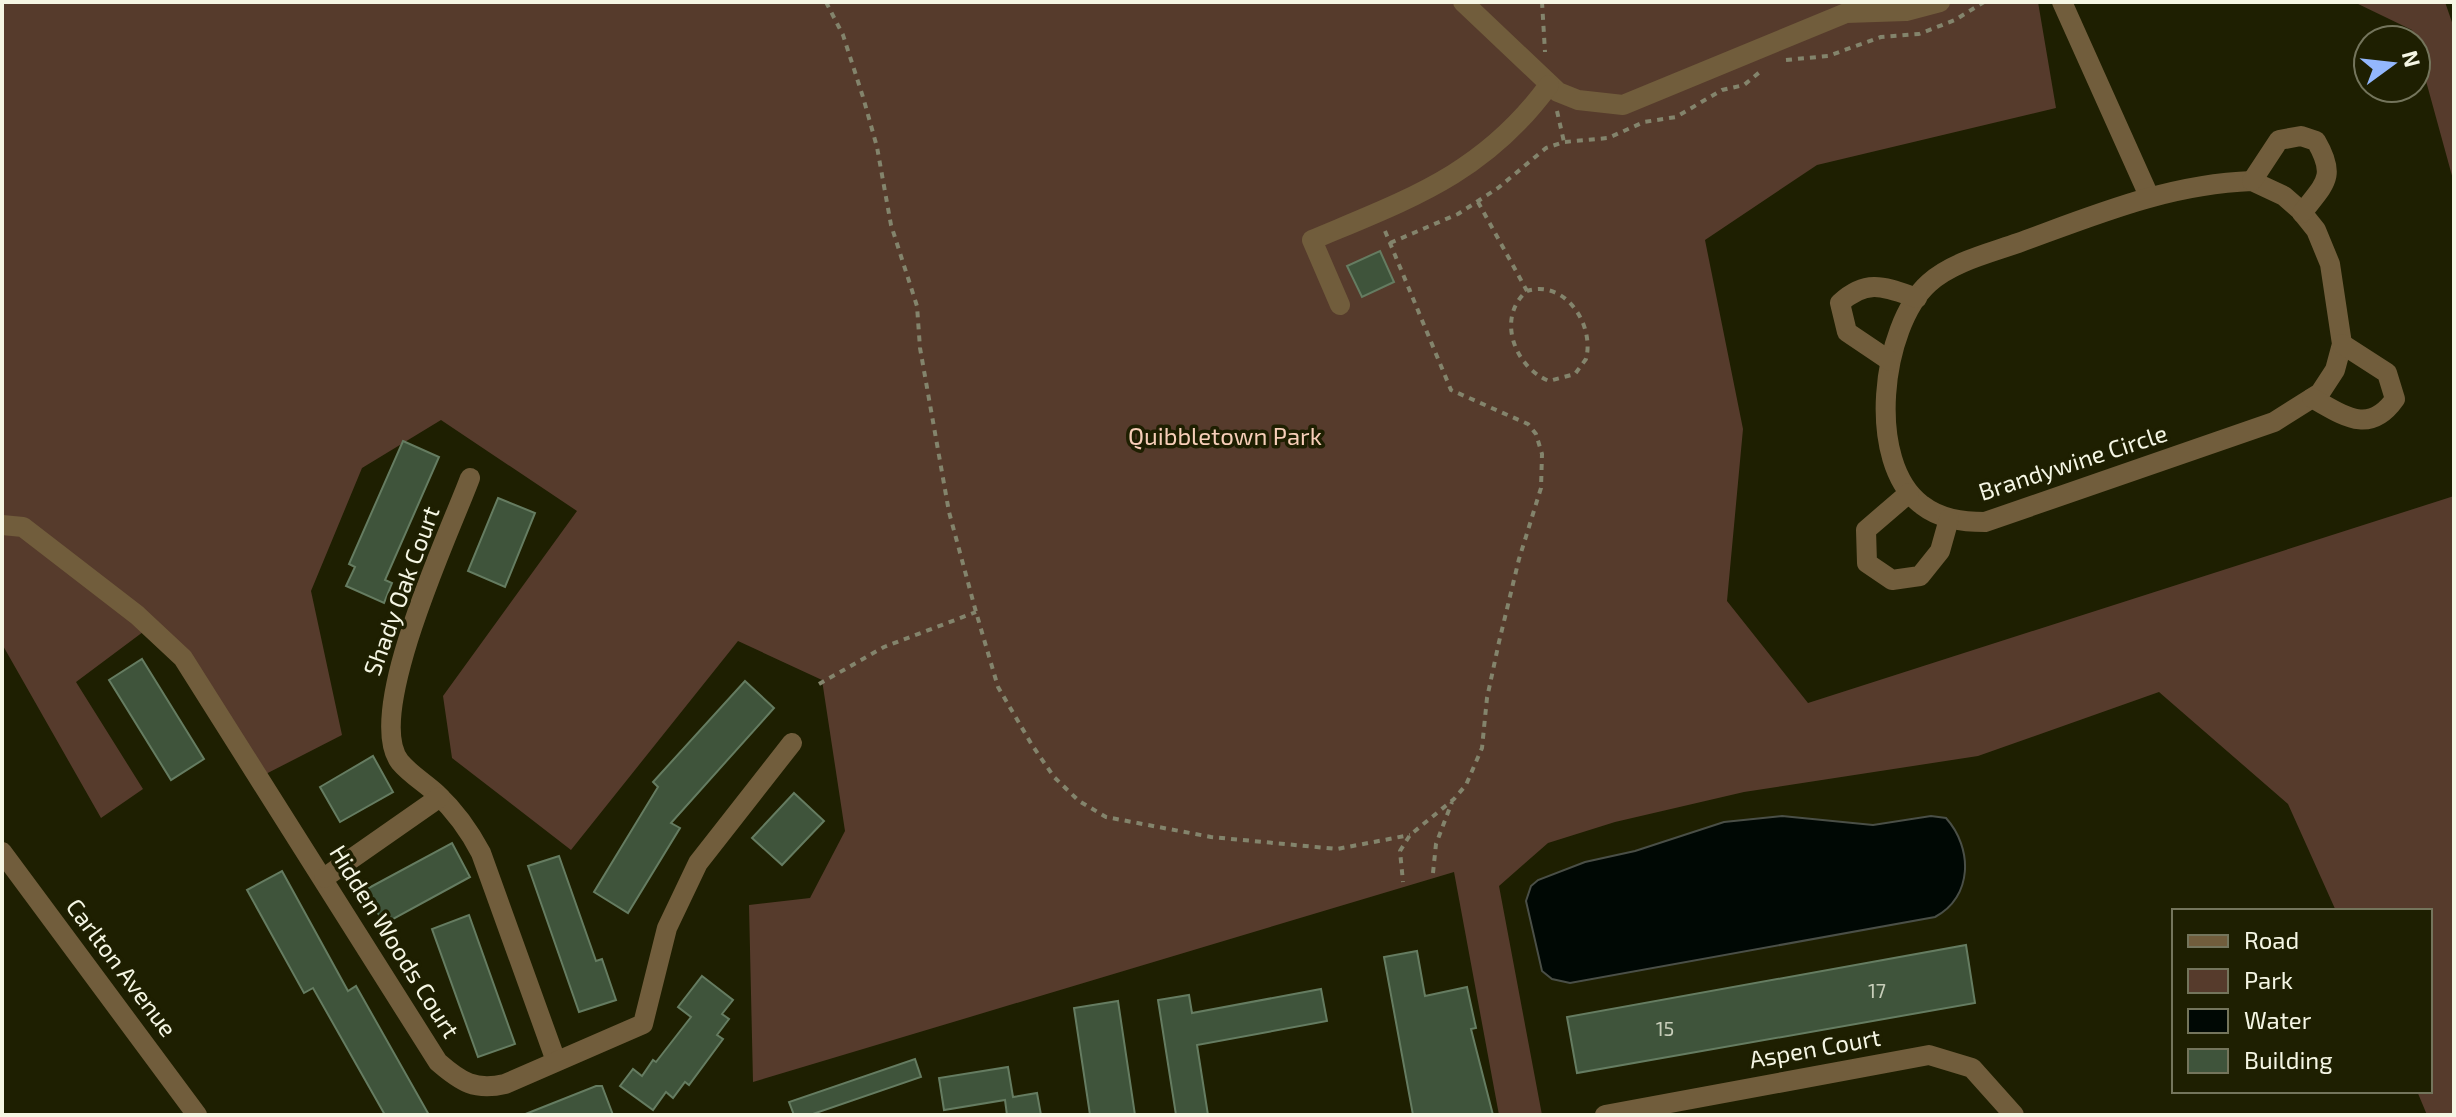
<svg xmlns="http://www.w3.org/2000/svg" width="2456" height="1117" viewBox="0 0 2456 1117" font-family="'Exo 2',sans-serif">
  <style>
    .green { fill: #563b2c }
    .water { fill: #000804; stroke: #4a4f47; stroke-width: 2 }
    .building { fill: #3f543b; stroke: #657c61; stroke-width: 2 }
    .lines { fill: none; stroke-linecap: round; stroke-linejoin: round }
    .path { stroke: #83846c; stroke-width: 4; stroke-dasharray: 6 6; stroke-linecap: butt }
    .minor { stroke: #715d3c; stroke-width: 20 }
    .labels { text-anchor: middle; stroke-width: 7; stroke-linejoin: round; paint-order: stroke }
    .number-label { font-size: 20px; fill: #c8ceba }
    .park-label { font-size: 24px; fill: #f7ceb8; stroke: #1e1f01 }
    .street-label { font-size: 24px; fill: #f5f6e4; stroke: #1e1f01 }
  </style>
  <rect width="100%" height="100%" fill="#1e1f01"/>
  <g class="green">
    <path d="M2,2H2038L2056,108L1817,165L1705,240L1743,429L1727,601L1808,703L2454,496V1115H2427L2417,1091H2430V911H2336L2288,804L2159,692L1978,756L1744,792L1615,822L1548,843L1499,886L1542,1115H1499L1454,872L753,1082L749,905L810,898L845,831L822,680L738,641L571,850L452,758L443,696L577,511L441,420L362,468L311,591L342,735L258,778L151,626L76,682L143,789L101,818L2,644Z"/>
    <path d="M2354,2H2445L2454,28V183L2412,30Z"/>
  </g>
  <path class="water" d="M1782,816L1873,825L1931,816L1946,818C1973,848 1973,897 1935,917L1570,983L1552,979L1542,971L1526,901L1531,886L1538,880L1585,862L1635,851L1724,822Z"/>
  <g class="building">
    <path d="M1380,251L1394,282L1362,297L1347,266Z"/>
    <path d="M403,441L439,457L385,580L392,583L384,603L346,586L355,567L349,564Z"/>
    <path d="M498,498L535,513L505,587L468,571Z"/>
    <path d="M142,659L204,759L171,780L109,680Z"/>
    <path d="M745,681L774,708L671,823L680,828L628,913L594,892L658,787L653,782Z"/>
    <path d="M373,756L393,792L340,822L320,787Z"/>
    <path d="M794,793L824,821L782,865L752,838Z"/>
    <path d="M452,843L470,877L384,924L365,890Z"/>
    <path d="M559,856L596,961L602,959L616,1000L579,1012L528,866Z"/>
    <path d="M282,871L348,991L356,986L429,1115H385L313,988L304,993L247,890Z"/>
    <path d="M469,915L515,1044L478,1057L432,929Z"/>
    <path d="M1966,945L1975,1003L1577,1073L1567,1017Z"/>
    <path d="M1417,951L1425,996L1467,987L1476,1028L1471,1029L1493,1115H1413L1384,957Z"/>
    <path d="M702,976L733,1000L722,1014L729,1019L717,1035L723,1039L689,1085L685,1082L673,1098L666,1092L653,1110L620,1086L633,1069L642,1076L653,1060L656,1062L691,1017L678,1007Z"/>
    <path d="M1321,989L1327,1021L1197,1045L1208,1115H1176L1158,1000L1189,995L1192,1013Z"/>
    <path d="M1118,1001L1135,1115H1090L1074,1008Z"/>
    <path d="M915,1059L921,1077L810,1115H794L789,1102Z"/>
    <path d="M1008,1067L1013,1097L1037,1093L1041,1115H1007L1005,1100L944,1110L939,1078Z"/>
    <path d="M596,1086H602L613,1115H523Z"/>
  </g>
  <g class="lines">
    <g class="path">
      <path d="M826,2L843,35L863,97L877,147L891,225L917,306L920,348L949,512L976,612L998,687L1032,745L1054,777L1079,801L1106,817L1211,837L1337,849L1410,835"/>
      <path d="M1542,2L1545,52"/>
      <path d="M1786,60L1828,56L1881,37L1919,34L1955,20L1984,2"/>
      <path d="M1557,111L1564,142"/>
      <path d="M1478,202L1527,291C1496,317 1514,367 1549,381L1575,374L1586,359C1595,325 1565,279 1527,291"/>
      <path d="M1385,231L1451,390L1528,424L1536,434L1542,454L1541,488L1519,559L1499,642L1487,698L1482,748L1466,785L1454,799L1410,835L1400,851L1403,882"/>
      <path d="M1390,243L1458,214L1498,188L1546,148L1564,142L1608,138L1644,122L1676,117L1722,90L1744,85L1761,71"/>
      <path d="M819,684L884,647L976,612"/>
      <path d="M1433,873L1436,844L1452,802"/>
    </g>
    <g class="minor">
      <path d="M1463,2L1558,92L1578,100L1623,105L1846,13L1906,11L1940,2"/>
      <path d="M2062,2L2149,196"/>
      <path d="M2252,181L2284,196L2300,210L2316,230L2330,264L2342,344L2335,370L2320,393L2274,422L1985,522C1962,522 1940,519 1922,505C1865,463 1881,326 1929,283C1952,262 1990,253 2018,243C2095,215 2168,184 2252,181Z"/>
      <path d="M2252,181L2279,140L2301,136L2316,141C2337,177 2325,183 2302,213"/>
      <path d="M1340,305L1312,240C1409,199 1484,174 1549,85"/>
      <path d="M1890,361L1847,332L1840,303C1867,278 1885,287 1917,298"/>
      <path d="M2312,398C2343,415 2369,436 2395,399L2387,373L2342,344"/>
      <path d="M470,478C450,532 363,715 400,762C410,774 425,783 437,794C454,810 470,832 481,853L556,1061"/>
      <path d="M1909,493L1866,530L1867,563L1892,580L1920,576L1940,551L1949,519"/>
      <path d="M2,525L23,527L137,615L183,658L438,1062C461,1082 475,1091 505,1084L643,1024L667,928L698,863L792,743"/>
      <path d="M2,852L197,1115"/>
      <path d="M324,878L440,797"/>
      <path d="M1605,1115L1929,1055L1972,1068L2014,1115"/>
    </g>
  </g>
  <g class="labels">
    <g class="number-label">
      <text x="1877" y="998">17</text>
      <text x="1665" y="1036">15</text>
    </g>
    <g class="park-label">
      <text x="1225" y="445">Quibbletown Park</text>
    </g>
    <g class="street-label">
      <text transform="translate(2073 463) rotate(-18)" y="8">Brandywine Circle</text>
      <text transform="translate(402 591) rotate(-70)" y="8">Shady Oak Court</text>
      <text transform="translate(394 942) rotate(58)" y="8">Hidden Woods Court</text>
      <text transform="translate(121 968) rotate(53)" y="8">Carlton Avenue</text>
      <text transform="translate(1815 1049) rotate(-10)" y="8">Aspen Court</text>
    </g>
  </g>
  <rect width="2456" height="1117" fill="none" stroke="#f5f6e4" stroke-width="8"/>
  <rect x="2172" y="909" width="260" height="184" fill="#1e1f01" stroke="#74755c" stroke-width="2"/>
  <rect x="2188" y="935" width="40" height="12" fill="#715d3c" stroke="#74755c" stroke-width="2"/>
  <text x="2244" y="949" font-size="24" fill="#f5f6e4">Road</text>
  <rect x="2188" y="969" width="40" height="24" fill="#563b2c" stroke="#74755c" stroke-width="2"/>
  <text x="2244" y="989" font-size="24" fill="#f5f6e4">Park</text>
  <rect x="2188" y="1009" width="40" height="24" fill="#000804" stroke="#74755c" stroke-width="2"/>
  <text x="2244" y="1029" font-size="24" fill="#f5f6e4">Water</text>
  <rect x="2188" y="1049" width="40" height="24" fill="#3f543b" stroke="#74755c" stroke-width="2"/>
  <text x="2244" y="1069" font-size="24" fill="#f5f6e4">Building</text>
  <g transform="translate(2392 64) rotate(75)"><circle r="38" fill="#1e1f01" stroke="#74755c" stroke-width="2"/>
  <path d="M0-6L14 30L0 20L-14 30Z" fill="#93b7fd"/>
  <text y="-12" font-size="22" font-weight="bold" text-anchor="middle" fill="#f5f6e4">N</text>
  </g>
</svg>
